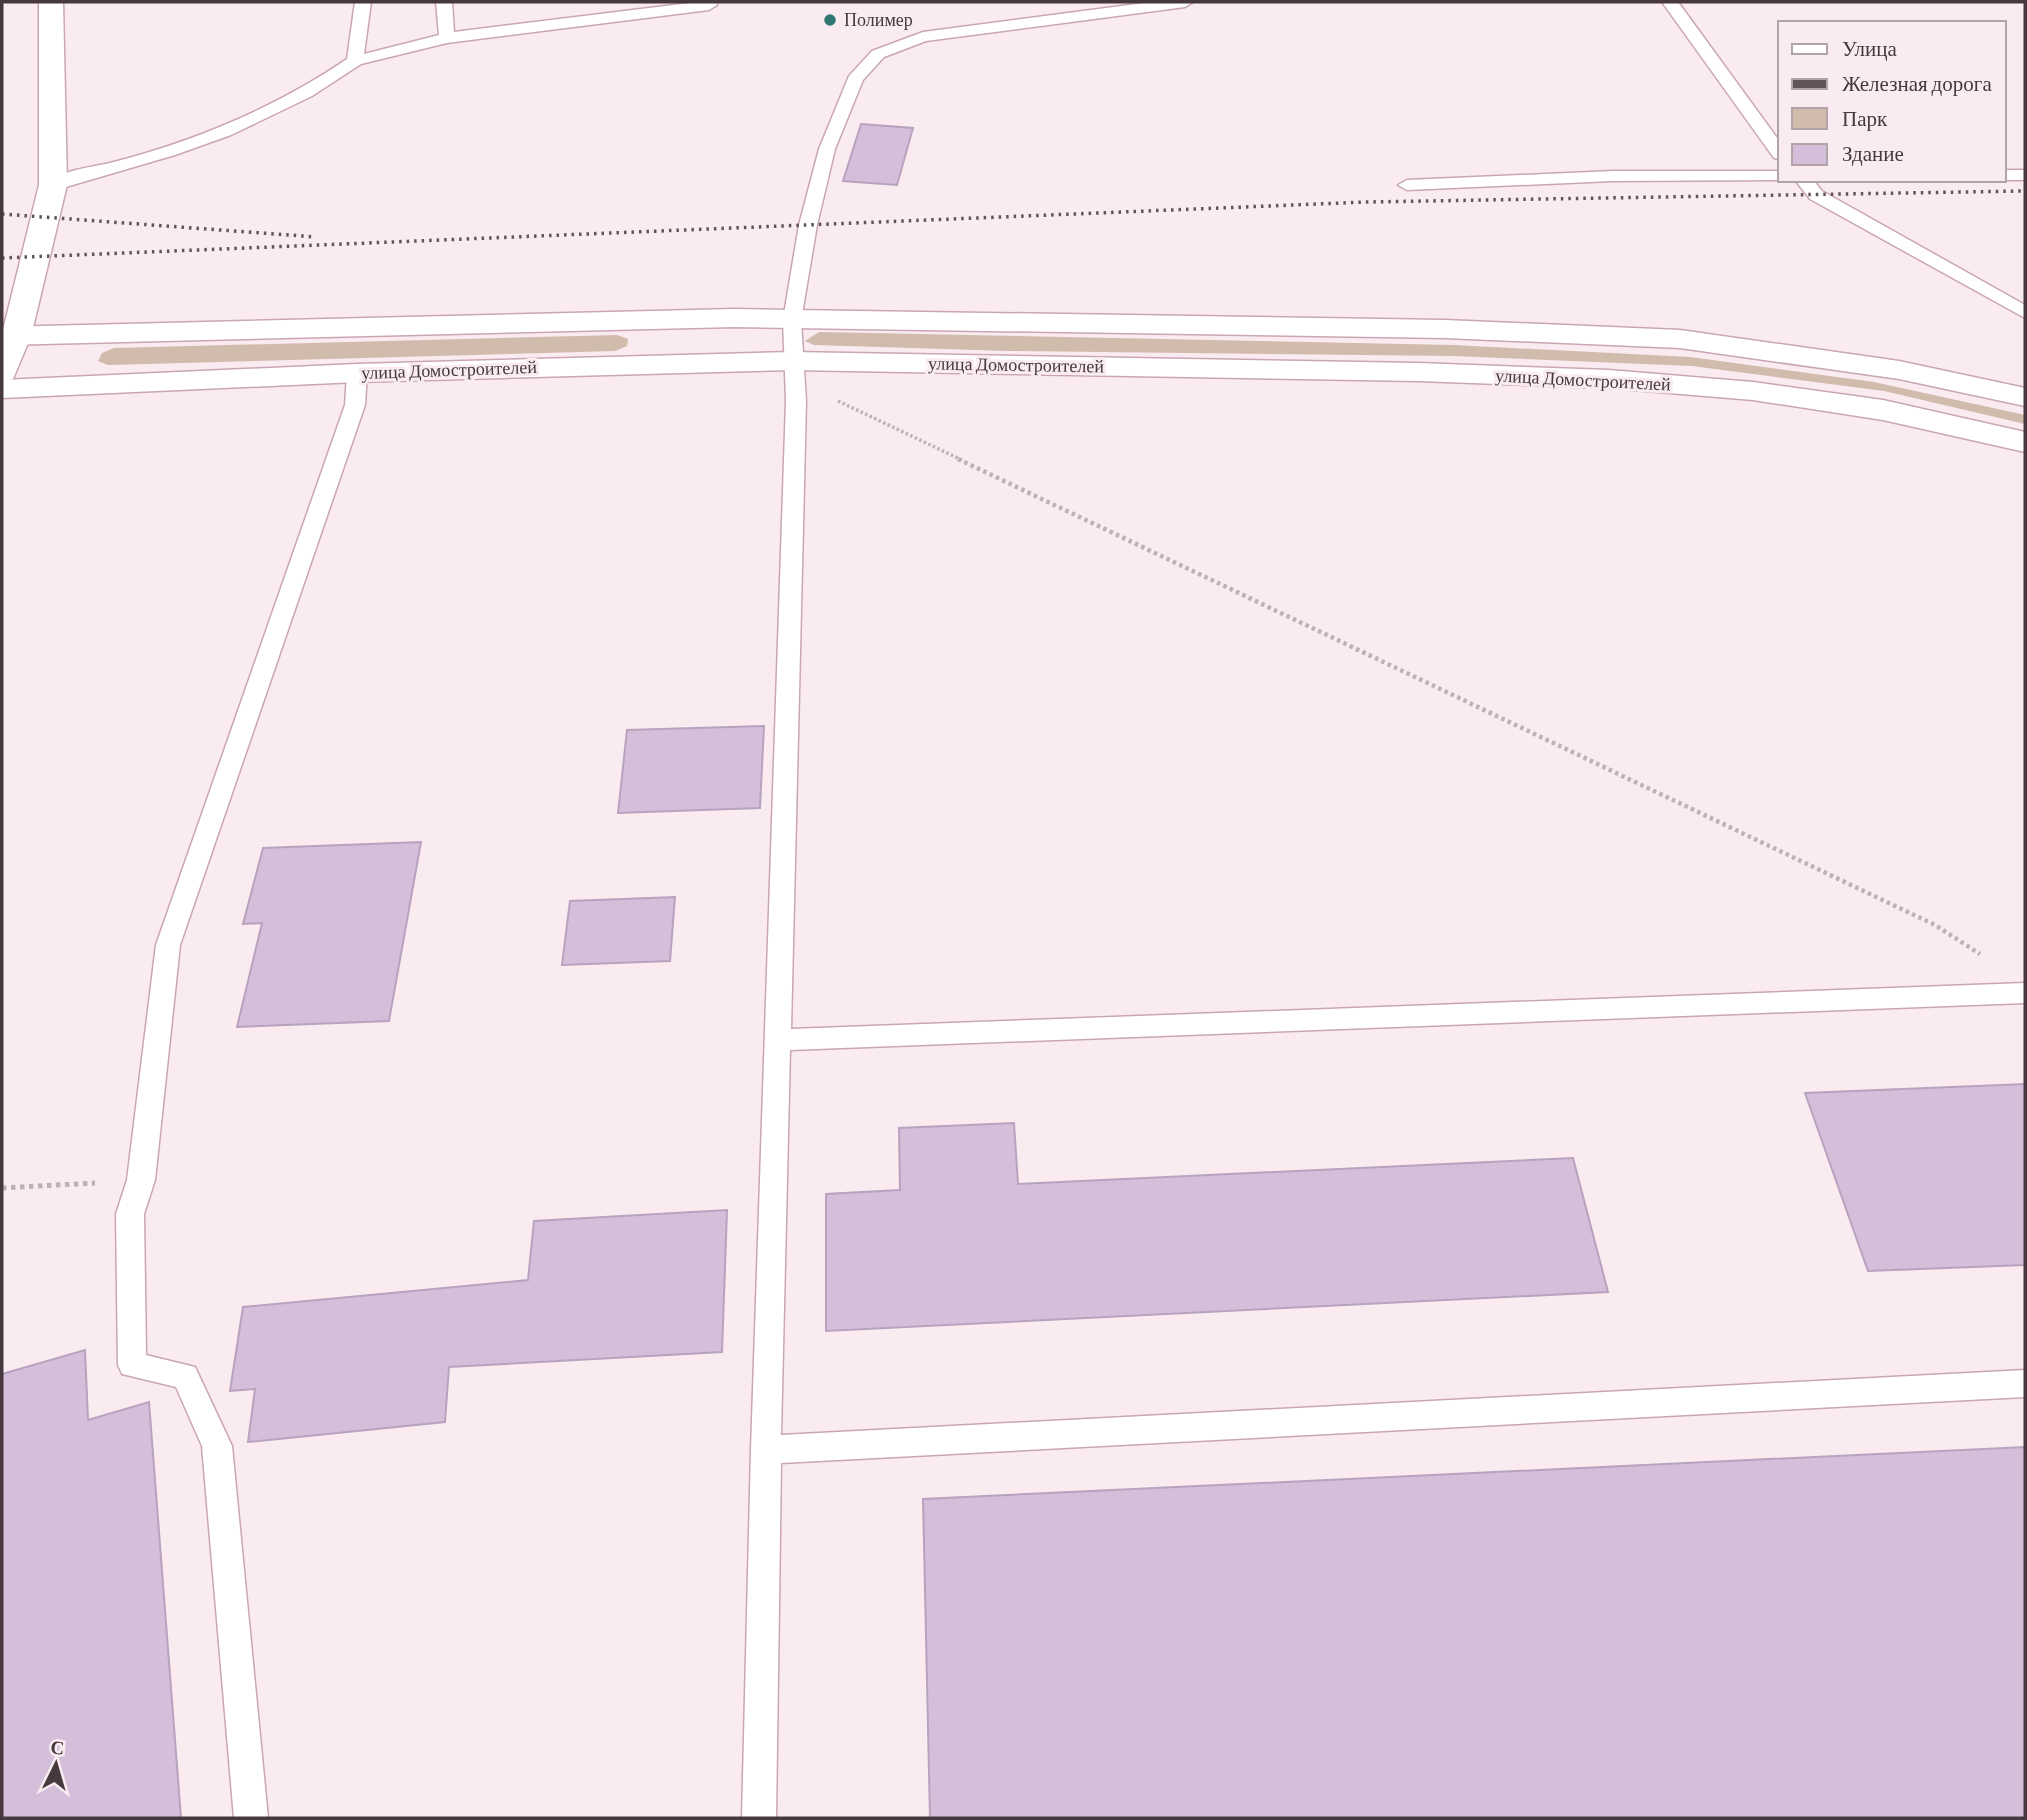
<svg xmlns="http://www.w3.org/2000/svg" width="2027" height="1820" viewBox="0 0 2027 1820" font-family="'Crimson Pro',serif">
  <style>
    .green { fill: #d0bbac }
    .building { fill: #d4bfda; stroke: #b8a2be; stroke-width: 2 }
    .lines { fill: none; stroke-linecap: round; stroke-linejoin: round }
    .service-casing { stroke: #caa6b5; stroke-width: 3 }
    .minor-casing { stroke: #caa6b5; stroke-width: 3 }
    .secondary-casing { stroke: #caa6b5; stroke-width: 3 }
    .path-far2 { stroke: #beb0b6; stroke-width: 3.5; stroke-dasharray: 2.5 2.5; stroke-linecap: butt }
    .path-far1 { stroke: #beb0b6; stroke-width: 4.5; stroke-dasharray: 3.5 3.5; stroke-linecap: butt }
    .path { stroke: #beb0b6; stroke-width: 5; stroke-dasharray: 4.5 4.5; stroke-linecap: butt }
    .service { fill: #fff; fill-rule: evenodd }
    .minor { fill: #fff; fill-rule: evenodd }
    .secondary { fill: #fff; fill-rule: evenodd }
    .rail { stroke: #615359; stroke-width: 3.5; stroke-dasharray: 2.5 5; stroke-linecap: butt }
    .poi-dot { fill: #2f7770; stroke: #faebf1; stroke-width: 2.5 }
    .labels { text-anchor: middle; stroke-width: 6; stroke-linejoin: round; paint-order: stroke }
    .far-poi-label { font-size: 18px; fill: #46383e; stroke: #faebf1; text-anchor: start }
    .far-street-label { font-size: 18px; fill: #46383e; stroke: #faebf1 }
  </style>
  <rect width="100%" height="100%" fill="#faebf1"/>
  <g class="green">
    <path d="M819,332L1453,345L1690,357L1874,382L2025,415V424L1884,391L1692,366L1454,356L1008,351L814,345L805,341Z"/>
    <path d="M617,335L628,339L627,346L615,351L108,365L98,361L102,353L114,348Z"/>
  </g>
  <g class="building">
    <path d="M861,124L913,128L897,185L843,181Z"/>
    <path d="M764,726L760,808L618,813L627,730Z"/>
    <path d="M421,842L389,1021L237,1027L262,923L243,924L263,848Z"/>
    <path d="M675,897L670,961L562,965L570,901Z"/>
    <path d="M2025,1084V1265L1868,1271L1805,1093Z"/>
    <path d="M1014,1123L1018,1184L1573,1158L1608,1292L826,1331V1194L900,1190L899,1128Z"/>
    <path d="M727,1210L722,1352L449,1367L445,1422L248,1442L255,1389L230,1391L243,1307L528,1280L534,1221Z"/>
    <path d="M85,1350L88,1420L149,1402L181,1818H2V1374Z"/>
    <path d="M2025,1447V1818H930L923,1499Z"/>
  </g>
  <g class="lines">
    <defs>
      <g id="service">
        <path d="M355,2H371L364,54L439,35L436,2H452L454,32L698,2H716L717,5L709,10L447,43L361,64L312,96L231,135L175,155L59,189H47L44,185C57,171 92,167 110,163C195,141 275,108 347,59Z"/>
        <path d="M1152,2H1193L1185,7L926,41L884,57L863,80L835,149L817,225L801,320L806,401L791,1029L2025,983V1003L790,1050L781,1435L2025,1370V1397L781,1463L776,1818H742L751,1450L786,401L783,320L799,225L819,149L849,76L872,51L923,32Z"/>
        <path d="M1662,2H1678L1780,142V159L1774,158Z"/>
        <rect x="2004" y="170" width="21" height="10"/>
        <path d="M1613,171H1780V180H1784L1613,181L1407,190L1398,185L1407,180Z"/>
        <path d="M1795,180H1813L1822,191L2025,305V318L1810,199Z"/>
        <path d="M357,367L367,373L365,405L180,945L155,1180L144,1214L146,1355L195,1367L232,1446L268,1818H234L202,1446L176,1387L122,1374L118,1365L116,1214L127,1180L156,945L345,405L347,373Z"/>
      </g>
      <path id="minor" d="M39,2H63L67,185L31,336L13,379L2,382V334L39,185Z"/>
      <g id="secondary">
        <path d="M734,309L1445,320L1680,330L1899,361L2025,388V406L1899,379L1680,348L1445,338L734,327L2,345V327Z"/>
        <path d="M792,352L1418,363L1609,370L1753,382L1883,400L2025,432V452L1883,420L1753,400L1609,388L1418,381L792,370L357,382L2,398V380L357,364Z"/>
      </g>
    </defs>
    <use href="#service" class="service-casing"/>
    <use href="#minor" class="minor-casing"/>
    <use href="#secondary" class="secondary-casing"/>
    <path class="path-far2" d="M838,401L962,460"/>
    <path class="path-far1" d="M958,459L1935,925L1980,954"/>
    <path class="path" d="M2,1188L95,1183"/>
    <use href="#service" class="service"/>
    <use href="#minor" class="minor"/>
    <use href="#secondary" class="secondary"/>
    <g class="rail">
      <path d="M2,214L316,237"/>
      <path d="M2,258L1366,202L2025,191"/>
    </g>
  </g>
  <circle class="poi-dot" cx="830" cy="20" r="7"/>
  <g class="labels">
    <g class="far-poi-label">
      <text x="844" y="26">Полимер</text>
    </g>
    <g class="far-street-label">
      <text transform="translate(1016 365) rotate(1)" y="6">улица Домостроителей</text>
      <text transform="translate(449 370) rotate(-2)" y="6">улица Домостроителей</text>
      <text transform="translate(1583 380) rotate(3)" y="6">улица Домостроителей</text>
    </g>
  </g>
  <rect width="2027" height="1820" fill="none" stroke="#46383e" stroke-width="7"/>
  <rect x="1778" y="21" width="228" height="161" fill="#faebf1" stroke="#b2a3a9" stroke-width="2"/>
  <rect x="1792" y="44" width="35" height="10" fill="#ffffff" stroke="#b2a3a9" stroke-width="2"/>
  <text x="1842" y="56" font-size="21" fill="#46383e">Улица</text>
  <rect x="1792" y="79" width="35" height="10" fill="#615359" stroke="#b2a3a9" stroke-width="2"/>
  <text x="1842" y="91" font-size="21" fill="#46383e">Железная дорога</text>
  <rect x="1792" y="108" width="35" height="21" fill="#d0bbac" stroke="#b2a3a9" stroke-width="2"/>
  <text x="1842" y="126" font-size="21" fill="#46383e">Парк</text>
  <rect x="1792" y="144" width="35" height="21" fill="#d4bfda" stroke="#b2a3a9" stroke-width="2"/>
  <text x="1842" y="161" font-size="21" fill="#46383e">Здание</text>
  <g transform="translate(56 1764) rotate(5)" stroke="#faebf1" stroke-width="5" paint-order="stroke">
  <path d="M0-5L12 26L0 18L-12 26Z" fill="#46383e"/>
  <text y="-10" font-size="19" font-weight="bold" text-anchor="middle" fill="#46383e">С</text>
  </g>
</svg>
